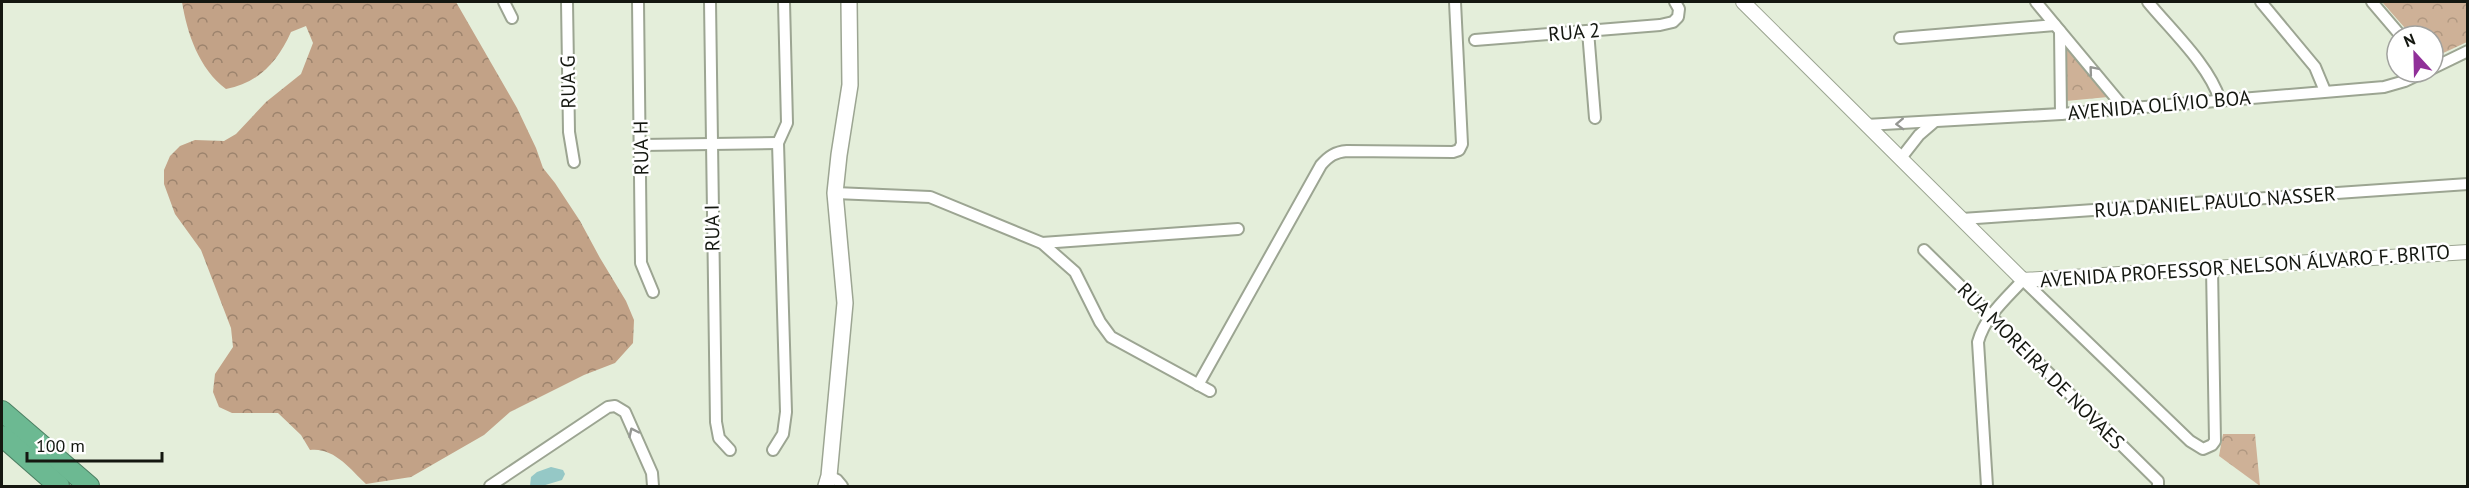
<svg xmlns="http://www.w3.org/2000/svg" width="2469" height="488" viewBox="0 0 2469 488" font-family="'PT Sans',sans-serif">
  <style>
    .forest { fill: url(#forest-crowns) }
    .park { fill: url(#park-crowns) }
    .water { fill: #95c8c6 }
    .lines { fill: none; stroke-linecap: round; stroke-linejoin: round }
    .minor-casing { stroke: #9ca592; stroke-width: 14 }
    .tertiary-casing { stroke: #9ca592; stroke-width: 16 }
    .secondary-casing { stroke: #9ca592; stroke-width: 18 }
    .motorway-casing { stroke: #4d8064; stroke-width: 22 }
    .minor { stroke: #fff; stroke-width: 10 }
    .tertiary { stroke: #fff; stroke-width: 14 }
    .secondary { stroke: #fff; stroke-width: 15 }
    .motorway { stroke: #6cb992; stroke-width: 20 }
    .oneway { stroke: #959793 }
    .labels { text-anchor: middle; stroke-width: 5; stroke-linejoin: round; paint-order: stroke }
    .street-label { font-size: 20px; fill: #141710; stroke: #fff }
  </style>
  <defs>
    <pattern id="forest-crowns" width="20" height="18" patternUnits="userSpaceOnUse" patternTransform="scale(1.5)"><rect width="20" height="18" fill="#c2a287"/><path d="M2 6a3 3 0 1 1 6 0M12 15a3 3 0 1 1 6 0" fill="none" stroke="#9c836d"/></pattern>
    <pattern id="park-crowns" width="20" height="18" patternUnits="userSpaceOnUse" patternTransform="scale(1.5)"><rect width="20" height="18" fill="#ceb197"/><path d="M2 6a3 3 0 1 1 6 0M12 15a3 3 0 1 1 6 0" fill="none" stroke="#b09881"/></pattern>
  </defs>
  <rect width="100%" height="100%" fill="#e4eeda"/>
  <path class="forest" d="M182,2H456L517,108L536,148L543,168L555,183L580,221L600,258L626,301L634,320L633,343L615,363L584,375L510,412L484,435L411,477L366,484C350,469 334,447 310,450L301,435L278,413H232L219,407L213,392L215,374L233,347L231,328L201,250L175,214L164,184V170L170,156L180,146L195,140L224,141L236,134L266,102L301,74L313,43L306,26L291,32C278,61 259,83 226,89C199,69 187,33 182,2Z"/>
  <g class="park">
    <path d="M2382,2H2467V42L2439,55L2433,54V36H2412Z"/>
    <path d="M2067,44L2108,97L2066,101Z"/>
    <path d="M2223,434H2255L2260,486L2219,456Z"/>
  </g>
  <path class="water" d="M551,467L563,470L565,474L562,480L542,486H530L531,477L537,472Z"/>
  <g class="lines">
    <defs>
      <g id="minor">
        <path d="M504,2L512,18"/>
        <path d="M567,2L569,132L574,162"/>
        <path d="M638,2L641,263L653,292"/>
        <path d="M710,2L716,422L719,438L730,450"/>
        <path d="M2036,2L2125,109"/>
        <path d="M2148,2C2171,30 2209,65 2220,100"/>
        <path d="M2261,2L2315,67L2325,91"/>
        <path d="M2372,2L2401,36"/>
        <path d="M1588,31L1595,118"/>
        <path d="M2060,31L2061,114"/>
        <path d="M1900,38L2055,25"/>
        <path d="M1475,40L1660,25L1673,22L1678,17L1679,9L1675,2"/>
        <path d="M2433,68L2468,51"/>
        <path d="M1866,125L2061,114L2384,87L2405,81L2424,72"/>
        <path d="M642,145L778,143"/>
        <path d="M1901,158L1919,135L1933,123"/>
        <path d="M835,193L930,197L1042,243L1075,272L1100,322L1111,337L1210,391"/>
        <path d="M1962,219L2468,184"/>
        <path d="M1042,243L1238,229"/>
        <path d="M1924,250L2158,481V486"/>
        <path d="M1198,385L1321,165C1329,156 1335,152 1347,151L1453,152L1459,150L1462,144L1455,2"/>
        <path d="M773,450L783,434L786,412L778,143L787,123L784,2"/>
        <path d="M829,476L837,480L842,486"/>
        <path d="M490,486L608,407L615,406L625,412L652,473L653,486"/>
        <path d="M1987,486L1978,342C1985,316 2006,299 2023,280L2190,441L2203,449L2212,445L2215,441L2212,268"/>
      </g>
      <path id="tertiary" d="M1743,2L2023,280L2468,252"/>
      <path id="secondary" d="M826,486L829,476L845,303L835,193L839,155L850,85L849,2"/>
      <g id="motorway">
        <path d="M2,411L89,486"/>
        <path d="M2,436L59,486"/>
      </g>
    </defs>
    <use href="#minor" class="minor-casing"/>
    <use href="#tertiary" class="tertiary-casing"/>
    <use href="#secondary" class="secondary-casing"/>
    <use href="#motorway" class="motorway-casing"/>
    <use href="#minor" class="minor"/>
    <use href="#tertiary" class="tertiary"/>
    <use href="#secondary" class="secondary"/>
    <use href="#motorway" class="motorway"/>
  </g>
  <defs><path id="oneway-chevron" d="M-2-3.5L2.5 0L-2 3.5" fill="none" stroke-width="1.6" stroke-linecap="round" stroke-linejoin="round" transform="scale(1.5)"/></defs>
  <g class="oneway">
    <use href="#oneway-chevron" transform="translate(2093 70) rotate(-130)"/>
    <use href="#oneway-chevron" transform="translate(1900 124) rotate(178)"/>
    <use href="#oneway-chevron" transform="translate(633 432) rotate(-115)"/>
  </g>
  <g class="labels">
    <g class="street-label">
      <text transform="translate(1574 32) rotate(-5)" y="7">RUA 2</text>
      <text transform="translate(568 82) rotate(-91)" y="7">RUA G</text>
      <text transform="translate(2159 105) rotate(-5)" y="7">AVENIDA OLÍVIO BOA</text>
      <text transform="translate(641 148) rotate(-91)" y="7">RUA H</text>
      <text transform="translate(2215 202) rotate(-4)" y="7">RUA DANIEL PAULO NASSER</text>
      <text transform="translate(712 228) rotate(-91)" y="7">RUA I</text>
      <text transform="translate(2245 266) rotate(-4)" y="7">AVENIDA PROFESSOR NELSON ÁLVARO F. BRITO</text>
      <text transform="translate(2041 366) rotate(45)" y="7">RUA MOREIRA DE NOVAES</text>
    </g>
  </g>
  <rect width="2469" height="488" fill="none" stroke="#141710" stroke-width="6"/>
  <g transform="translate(2415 54) rotate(338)"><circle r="28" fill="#ffffff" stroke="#a1a29f" stroke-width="1.5"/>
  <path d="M0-4.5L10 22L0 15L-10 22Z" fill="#903099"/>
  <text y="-9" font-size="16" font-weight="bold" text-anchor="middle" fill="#141710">N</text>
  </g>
  <path d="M27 452v9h135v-9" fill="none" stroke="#141710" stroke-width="3"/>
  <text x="36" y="452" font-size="18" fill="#141710" stroke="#ffffff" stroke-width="4.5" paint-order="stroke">100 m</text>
</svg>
